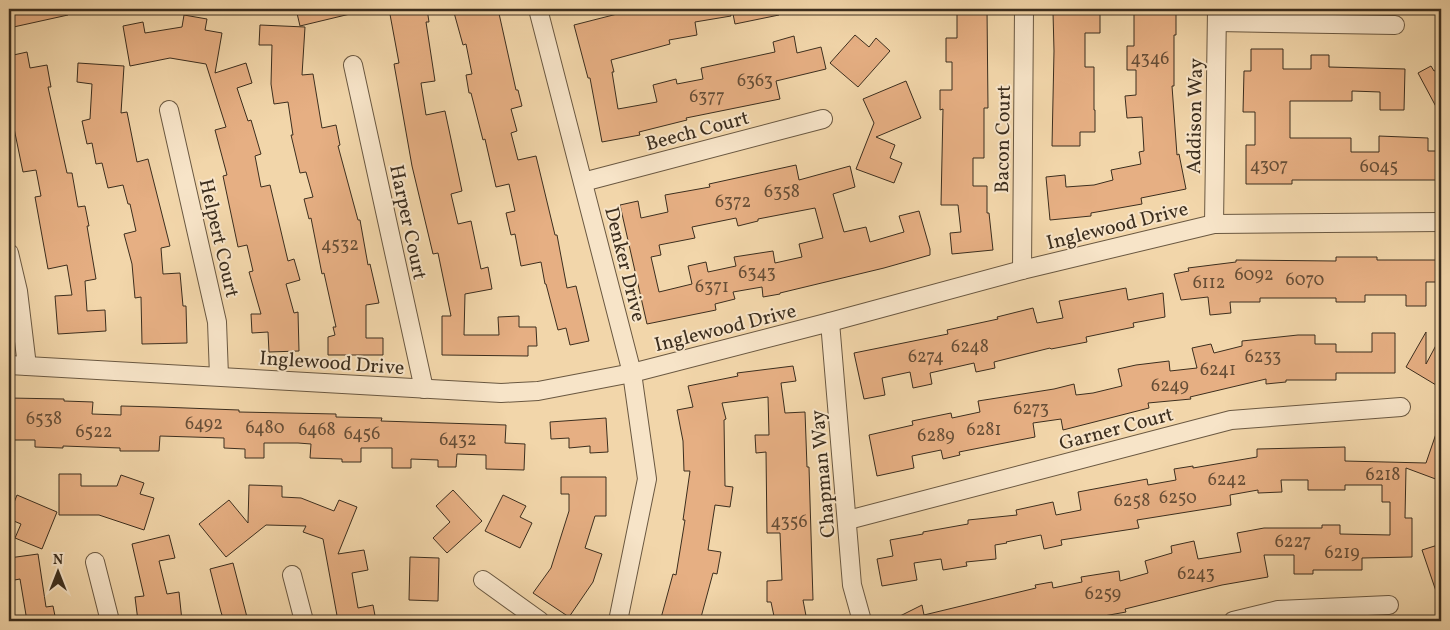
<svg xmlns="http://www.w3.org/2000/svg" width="1450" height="630" viewBox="0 0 1450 630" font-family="Vollkorn,serif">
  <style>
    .building { fill: #e6af83; stroke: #3c2e1e; fill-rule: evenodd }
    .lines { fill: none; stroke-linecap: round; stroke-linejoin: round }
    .minor-casing { stroke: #6a5841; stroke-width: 20 }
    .minor { stroke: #f7e4c8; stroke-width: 18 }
    .labels { text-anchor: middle; stroke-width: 4; stroke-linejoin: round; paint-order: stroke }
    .number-label { font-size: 18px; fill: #664e37 }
    .street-label { font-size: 20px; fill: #3c2e1e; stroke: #f7e4c8 }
  </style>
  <rect width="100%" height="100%" fill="#f2d6aa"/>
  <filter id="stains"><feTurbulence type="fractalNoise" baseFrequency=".004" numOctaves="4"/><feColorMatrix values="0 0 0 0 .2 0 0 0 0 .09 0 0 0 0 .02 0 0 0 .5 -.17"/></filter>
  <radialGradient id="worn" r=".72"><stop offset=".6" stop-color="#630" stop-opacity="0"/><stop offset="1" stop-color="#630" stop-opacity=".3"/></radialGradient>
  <g class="building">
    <path d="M9,9H67L68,15L9,28Z"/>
    <path d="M296,9H349L350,14L300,26Z"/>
    <path d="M389,9H427L429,22H426L435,81L421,83L426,115L445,111L462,191L451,194L458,224L471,221L481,269L488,267L492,289L465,294L464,335H499L498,317L519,316V327H536L537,346H528V356L442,355V316H451L438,253L433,254L412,166L394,64L399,63Z"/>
    <path d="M453,9H498L516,90H518L522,106L511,109L517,131L511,133L518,160L536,156L555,235H557L567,288L576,286L589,341L570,345L566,328L558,330L546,284H545L541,262L521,266L515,234L511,235L506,213L515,211L509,184L496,187L485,139L483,140L471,93H469L466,75L472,74L466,44L463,45Z"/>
    <path d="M629,9H730L731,16L695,22L697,35L669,40L670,44L611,60L614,72H612L618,109L657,102L653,85L676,79L677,84L703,79L701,68L775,52L773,42L794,36L797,53L821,47L826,69L776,81L780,99L686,118L687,120L639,132L640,135L602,142L590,78H588L574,25L621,13L620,11Z"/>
    <path d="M732,9H778L779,15L735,24Z"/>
    <path d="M957,9H987L988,108H984V158H973V186H987V213H989L993,250L952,254L950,233L961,232L958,205H941L943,109L940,110V90H952V62H946V38H957Z"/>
    <path d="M1134,9H1167V14H1176V35H1174V86H1172L1177,155L1179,154L1186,189L1141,198L1142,204L1091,213V216L1050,220L1046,177L1065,175L1066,187L1094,185L1113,180L1111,170L1141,164L1139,152L1144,151L1142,117L1127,118L1125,96L1136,95V70H1127V46H1134Z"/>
    <path d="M1053,12H1100V33H1085V67H1094V110H1095V132H1080V146H1052L1054,51Z"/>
    <path d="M184,15L207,19L205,30L222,33L215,73L246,63L252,83L237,88L248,121L251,120L261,154L255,156L261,187L270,185L288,261L294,259L300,280L286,284L294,313L298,312L299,351L269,352L268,332L252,333L251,314H261L249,272L253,271L247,245L238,247L234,228L223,176L227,175L215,130L226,127L206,64L170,58L130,66L123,26L143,22L145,33L182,27Z"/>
    <path d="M260,25L305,27L302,75L313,74L322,128L336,125L340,145L338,146L358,220H360L368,265L370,264L379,303L366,305V338H383V355H328V337L335,335L333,327H336L324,273L322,274L311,218L309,219L304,199L313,197L306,172L300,173L291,135H293L288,102L274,104L271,84L272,45H259Z"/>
    <path d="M855,35L869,47L876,38L890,51L858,87L830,63Z"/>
    <path d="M1251,49H1283V69H1311V55H1329V67L1405,69L1404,110H1380V92L1352,91V101H1290V138H1351V152H1379V136L1428,138V151H1441V180H1292V184H1246V145H1255V112H1243L1244,71H1251Z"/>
    <path d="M27,52L30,68L47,65L51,87H48L67,173H72L78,207L85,206L89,226H87L96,279L85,281L87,311L105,310L106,331L58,334L55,296L72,295L67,265L48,269L35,197L41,196L36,170L23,172L9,104V56Z"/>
    <path d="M78,63L124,66L121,113L127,112L137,162L148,159L170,246L161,248L163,274L180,273L183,306H186L187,343L142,344L141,297L135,298L132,264L124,234L136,231L130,204H128L123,185L108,188L102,163L96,164L92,143L87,144L82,121L90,119L92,84L77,82Z"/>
    <path d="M1431,66L1434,71L1441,68V116L1418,73Z"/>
    <path d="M906,81L921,118L876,137L895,145L890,158L902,163L894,183L856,169L874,123L863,99Z"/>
    <path d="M796,165L799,180L850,166L855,187L833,194L844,232L866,227L870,242L904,232L899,216L919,211L930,249V255L884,268L780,293V294L763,297L762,287L733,292L735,299L715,304L716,310L647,324L620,205L638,201L641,218L668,212L665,195L710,187L709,184ZM815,208L823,238L799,244L802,257L775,263L773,251L734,257L736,266L708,272L706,262L688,266L692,284L659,292L651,257L661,255L659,245L695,238L692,227L736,218L738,226L758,221V219Z"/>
    <path d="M1336,257H1377V260H1441V282H1426V306H1406V295H1365V302H1336V298H1260V302H1230L1231,313L1210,315L1208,297L1181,300L1174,274L1189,271L1188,268L1236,262V260L1336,261Z"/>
    <path d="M1126,288L1128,300L1163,293L1165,317L1133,323L1134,327L1086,337L1087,342L1051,349L1050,348L994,362L995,368L976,372L974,363L930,373L932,384L913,388L910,372L882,378L885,395L864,399L854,353L948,334L947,330L998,319L997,317L1033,308L1037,323L1063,318L1059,301Z"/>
    <path d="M1426,332V364L1441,336V388L1406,367Z"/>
    <path d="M1372,333H1395V373H1336V380H1286V382L1266,384V379L1190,397L1191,399L1148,403L1149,408L1063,430L1061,419L1033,423L1035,437L959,452L960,455L943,459L941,450L912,456L914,468L877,476L869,435L913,425L912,421L951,413L952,418L980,412L978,401L1054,389L1074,384L1076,395L1093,393L1122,386L1118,369L1136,365L1169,361L1170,371L1197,368L1192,348L1211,344L1214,353L1242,346V341L1298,335H1315V344H1336V352H1372Z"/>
    <path d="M793,366L796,381L781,383L785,413L805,412L807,467H809L813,600H803L807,621H775L771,602H767V581L782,580L780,533H767L766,452L756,453L755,435H769L768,397L722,403L726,419L724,420L725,486L733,487L730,507L715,505L708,550L721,552L717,574L713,573L700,621H673L661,618L673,574L676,575L685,520H683L690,471H684L683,441L677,410L693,407L688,386L738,376L737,373Z"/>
    <path d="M9,398L64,399V401L93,402L92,414L121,415V406L160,407L239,410V412L336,414V417L382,418L381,421L506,425L505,443L525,444L524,470L486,469V455L457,454L456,467H438V460L411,459V468H392V448H361V462H342V459L310,458L311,444L298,443H264V458H245V449L224,448V438L160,436L159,451H120V448L63,446V448L35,447V440H9Z"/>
    <path d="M606,418L608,452L590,453V446L569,448V438L551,439L550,422Z"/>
    <path d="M1439,425L1441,426V481L1406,468L1405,518H1412V557L1362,558V570H1313V574H1294V555H1264L1268,577L1222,585L1125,609L1126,612L1076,621H890L922,605L924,615L1036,588L1035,585L1052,582L1053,588L1082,582L1081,577L1119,571L1120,581L1148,573L1145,561L1172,553L1171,546L1194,541L1198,559L1241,552L1237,533L1264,528H1322V525H1340V534L1390,535V502H1382V485H1345V490H1308V480H1281L1282,492L1258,493V490L1230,495L1231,505L1137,520L1139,528L1061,540L1062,545L1044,549L1041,535L1006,542L1007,543L995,545L996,559L966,562L967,566L943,570L941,559L914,563L917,580L882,586L877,559L893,556L890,540L923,534V532L968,524V520L1017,515L1016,510L1053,502L1056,515L1081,510L1078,492L1147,479L1148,485L1176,480L1174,469L1193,466V468L1257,457V449L1345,447V461L1426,463Z"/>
    <path d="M59,474H81V486H117L121,475L144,483L140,494L154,498L144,530L99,515H59Z"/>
    <path d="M561,477H606V516H595L585,548L602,554L593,582L569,617L533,593L551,568L569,511V494H561Z"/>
    <path d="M249,485L282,486V497L301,498L334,511L339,500L357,507L338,554L364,550L368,570L352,573L358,608L373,605L376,621H338L323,539L303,532L306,526L266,525L226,557L199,524L229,500L248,523Z"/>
    <path d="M453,490L482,521L447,553L433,538L450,522L436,506Z"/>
    <path d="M17,495L57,512L42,549L15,538L21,524L9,519V515Z"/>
    <path d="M503,495L526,506L520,517L532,523L520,548L485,531Z"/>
    <path d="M169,535L175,558L159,561L167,594L179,592L182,621H138L135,597L144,596L132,544Z"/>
    <path d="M1441,544V599L1439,600L1422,550Z"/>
    <path d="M38,554L46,607L53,606L56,621H27L20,579L9,581V558Z"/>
    <path d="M410,557L439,558L438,601L409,600Z"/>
    <path d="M233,563L248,621H224L221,612L210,569Z"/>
  </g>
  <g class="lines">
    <defs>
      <g id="minor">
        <path d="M538,9L632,373L647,479L618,621"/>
        <path d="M1217,22L1395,25"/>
        <path d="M353,65L424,389"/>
        <path d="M169,110L217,322L219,376"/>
        <path d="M583,182L823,119"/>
        <path d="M1214,224L1217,9"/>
        <path d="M9,253L18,291L27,366"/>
        <path d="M1022,270L1024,9"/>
        <path d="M830,322L852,585L862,621"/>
        <path d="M9,365L501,393L538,391L632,373L830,322L1022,270L1214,224L1441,222"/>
        <path d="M848,520L1231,420L1401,407"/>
        <path d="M95,562L110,621"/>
        <path d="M292,575L304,621"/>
        <path d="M483,580L540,621"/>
        <path d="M1233,621L1278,610L1389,605"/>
      </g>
    </defs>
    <use href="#minor" class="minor-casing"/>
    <use href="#minor" class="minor"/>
  </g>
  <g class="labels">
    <g class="number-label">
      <text x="1150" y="64">4346</text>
      <text x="755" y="86">6363</text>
      <text x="707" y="102">6377</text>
      <text x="1269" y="171">4307</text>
      <text x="1379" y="172">6045</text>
      <text x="782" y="197">6358</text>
      <text x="733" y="207">6372</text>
      <text x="340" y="250">4532</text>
      <text x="757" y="278">6343</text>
      <text x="1254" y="280">6092</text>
      <text x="1305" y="285">6070</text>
      <text x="1209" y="288">6112</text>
      <text x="712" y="292">6371</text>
      <text x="970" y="352">6248</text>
      <text x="926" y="362">6274</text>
      <text x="1263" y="362">6233</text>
      <text x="1218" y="375">6241</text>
      <text x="1170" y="391">6249</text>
      <text x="1031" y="414">6273</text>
      <text x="44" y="424">6538</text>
      <text x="204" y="429">6492</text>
      <text x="265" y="433">6480</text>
      <text x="317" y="435">6468</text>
      <text x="984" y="435">6281</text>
      <text x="94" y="437">6522</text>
      <text x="362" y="439">6456</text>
      <text x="936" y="441">6289</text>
      <text x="458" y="445">6432</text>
      <text x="1383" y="480">6218</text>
      <text x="1227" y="485">6242</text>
      <text x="1178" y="503">6250</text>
      <text x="1132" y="506">6258</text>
      <text x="789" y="527">4356</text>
      <text x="1293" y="547">6227</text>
      <text x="1342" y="558">6219</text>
      <text x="1196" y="579">6243</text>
      <text x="1103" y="599">6259</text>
    </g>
    <g class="street-label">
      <text transform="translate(1194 116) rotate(-89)" y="7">Addison Way</text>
      <text transform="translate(697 130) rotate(-15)" y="7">Beech Court</text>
      <text transform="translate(1002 139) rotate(-89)" y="7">Bacon Court</text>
      <text transform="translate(409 222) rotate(78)" y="7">Harper Court</text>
      <text transform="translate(1117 225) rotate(-14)" y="7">Inglewood Drive</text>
      <text transform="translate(220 238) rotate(77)" y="7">Helpert Court</text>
      <text transform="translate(626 264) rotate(76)" y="7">Denker Drive</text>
      <text transform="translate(725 327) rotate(-14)" y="7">Inglewood Drive</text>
      <text transform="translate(332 362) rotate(4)" y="7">Inglewood Drive</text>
      <text transform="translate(1116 428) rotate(-15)" y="7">Garner Court</text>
      <text transform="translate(822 474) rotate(-95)" y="7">Chapman Way</text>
    </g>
  </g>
  <rect width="1450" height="630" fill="none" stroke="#f2d6aa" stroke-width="30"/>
  <rect x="10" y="10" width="1430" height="610" fill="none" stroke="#3c2e1e" stroke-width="2.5"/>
  <rect x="15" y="15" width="1420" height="600" fill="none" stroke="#3c2e1e"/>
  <g transform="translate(58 572)" stroke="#f7e4c8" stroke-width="4" paint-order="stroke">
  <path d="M0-4L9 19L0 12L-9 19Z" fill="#3c2e1e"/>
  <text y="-8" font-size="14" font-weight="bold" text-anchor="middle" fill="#3c2e1e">N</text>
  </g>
  <rect width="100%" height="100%" filter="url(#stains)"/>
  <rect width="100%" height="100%" fill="url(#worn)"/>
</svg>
